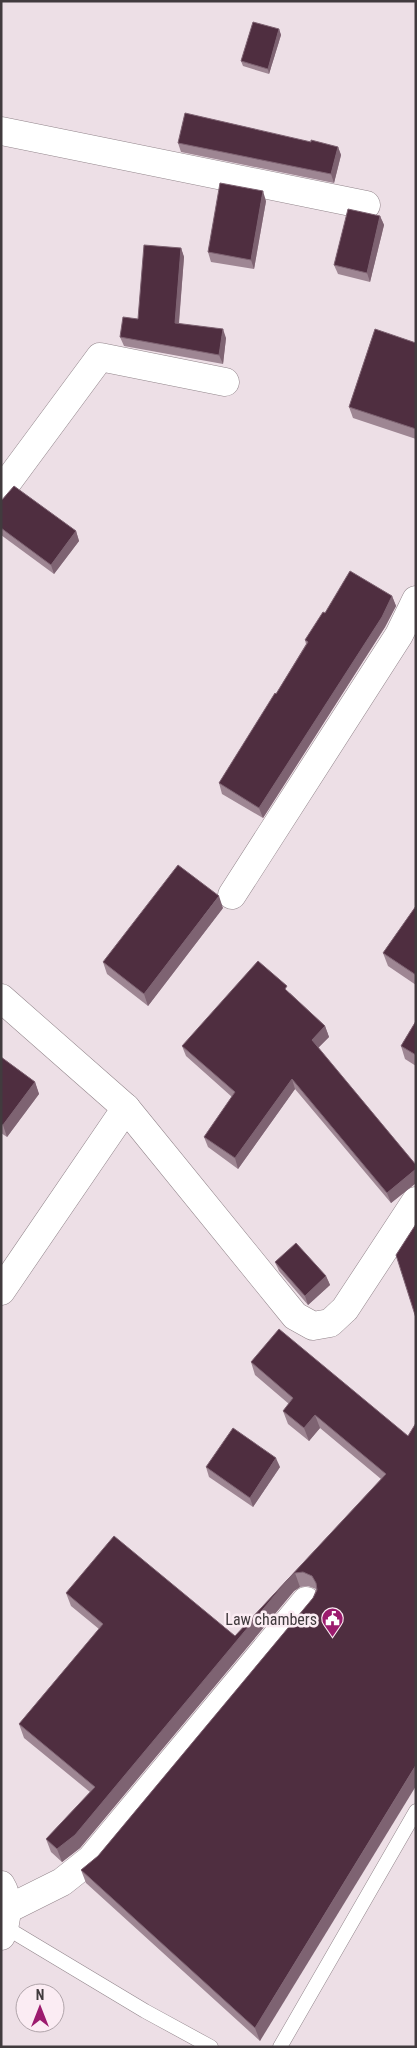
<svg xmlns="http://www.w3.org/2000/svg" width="417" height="2048" viewBox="0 0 417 2048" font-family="'Roboto Condensed',sans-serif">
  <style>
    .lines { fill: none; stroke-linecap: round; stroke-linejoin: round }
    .lane-casing { stroke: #92858b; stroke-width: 15 }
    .street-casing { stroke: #92858b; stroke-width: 29 }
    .lane { stroke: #fff; stroke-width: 14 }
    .street { stroke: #fff; stroke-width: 28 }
    .wall { fill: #9e8693 }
    .shaded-wall { fill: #7e6372 }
    .building { fill: #4f2e40; stroke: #7e6372 }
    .labels { text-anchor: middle; stroke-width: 5; stroke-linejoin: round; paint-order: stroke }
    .poi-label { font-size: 16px; fill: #413b3e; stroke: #fbecf3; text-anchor: end }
  </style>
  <rect width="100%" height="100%" fill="#eddfe6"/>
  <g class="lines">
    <defs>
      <g id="lane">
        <path d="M5,1927L145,2011L211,2047"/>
        <path d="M280,2047L416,1811"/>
      </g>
      <g id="street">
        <path d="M1,131L366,205"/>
        <path d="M1,491L100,357L225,382"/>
        <path d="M232,895L399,635L416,600"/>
        <path d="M1,998L126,1108L1,1291"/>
        <path d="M126,1108L295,1316L313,1326L330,1323L345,1309L416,1201"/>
        <path d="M1,1885C10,1899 7,1922 1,1936"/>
        <path d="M6,1910L62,1882L91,1859L306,1601"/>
      </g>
    </defs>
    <use href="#lane" class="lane-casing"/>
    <use href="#street" class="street-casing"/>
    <use href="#lane" class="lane"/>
    <use href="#street" class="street"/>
  </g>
  <g class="wall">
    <path d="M279,29L281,35L269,74L243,66L241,61Z"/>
    <path d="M311,142L338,147L341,155L334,183L181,152L178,143Z"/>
    <path d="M266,201L254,269L211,262L208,252Z"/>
    <path d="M380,216L384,225L370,282L338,274L334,265Z"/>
    <path d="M181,248L184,257L179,324L226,338L223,364L124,346L120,337L138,319Z"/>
    <path d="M416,343V439L353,418L349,407Z"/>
    <path d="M1,501L76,531L79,541L54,574L1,535Z"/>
    <path d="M392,596L396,606L385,627L263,818L222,794L219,783L276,694L306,644L305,640L325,613Z"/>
    <path d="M416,906V985L388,966L383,953Z"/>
    <path d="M223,908L148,1006L107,974L103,962Z"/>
    <path d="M290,993L325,1026L329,1037L318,1048L416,1165V1183L391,1203L295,1089L238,1169L208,1147L204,1137L232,1097L186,1056L182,1046Z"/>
    <path d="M416,1021V1066L405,1059L401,1046Z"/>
    <path d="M1,1057L35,1082L39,1094L7,1137L1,1133Z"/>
    <path d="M275,1262L326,1276L330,1285L308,1305L279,1271Z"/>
    <path d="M251,1362L408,1436L260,2041L86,1883L81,1870L98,1856L313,1598L316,1589L308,1586L300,1587L294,1591L80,1848L62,1862L51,1852L46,1839L90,1792L24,1738L19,1724L99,1629L71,1606L66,1593L235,1636L381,1479L320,1428L309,1441L288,1424L283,1411L289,1404L255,1375Z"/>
    <path d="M206,1467H280L253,1507L209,1477Z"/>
  </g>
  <g class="shaded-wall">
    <path d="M279,29L281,35L269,74L268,69Z"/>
    <path d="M338,147L341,155L334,183L331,174Z"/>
    <path d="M263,191L266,201L254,269L251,260Z"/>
    <path d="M380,216L384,225L370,282L367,273Z"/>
    <path d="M181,248L184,257L178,332L175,323Z"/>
    <path d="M223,329L226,338L223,364L219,355Z"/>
    <path d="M76,531L79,541L54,574L51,565Z"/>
    <path d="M392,596L396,606L385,627L263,818L259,808Z"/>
    <path d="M219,896L223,908L148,1006L144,994Z"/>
    <path d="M325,1026L329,1037L316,1050L312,1040Z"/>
    <path d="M292,1079L295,1089L238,1169L235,1158Z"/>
    <path d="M35,1082L39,1094L7,1137L3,1125Z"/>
    <path d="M416,1169V1183L391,1203L387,1193Z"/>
    <path d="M326,1276L330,1285L308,1305L305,1296Z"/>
    <path d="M315,1415L320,1428L309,1441L304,1428Z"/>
    <path d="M276,1458L280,1467L253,1507L250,1498Z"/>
    <path d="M295,1573L300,1587L294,1591L80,1848L62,1862L57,1849L289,1578Z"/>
    <path d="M416,1765V1786L260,2041L255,2028Z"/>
  </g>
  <g class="building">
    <path d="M253,22L279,29L268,69L241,61Z"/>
    <path d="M185,113L311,142V140L338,147L331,174L178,143Z"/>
    <path d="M220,183L263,191L251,260L208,252Z"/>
    <path d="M348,209L380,216L367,273L334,265Z"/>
    <path d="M144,245L181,248L175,323L223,329L219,355L120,337L123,317L138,319Z"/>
    <path d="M375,329L416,343V429L349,407Z"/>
    <path d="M14,486L76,531L51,565L1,528V501Z"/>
    <path d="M350,571L392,596L382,617L259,808L219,783L275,693L276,694L308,642L305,640L323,612L325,613Z"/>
    <path d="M178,865L219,896L144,994L103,962Z"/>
    <path d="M416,906V975L383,953Z"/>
    <path d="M258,961L287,986L285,989L325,1026L312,1040L416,1165V1169L387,1193L292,1079L235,1158L204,1137L235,1092L182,1046Z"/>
    <path d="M416,1021V1055L401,1046Z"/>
    <path d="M1,1057L35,1082L3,1125L1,1124Z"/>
    <path d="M416,1224V1318L396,1255Z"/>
    <path d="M296,1243L326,1276L305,1296L275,1262Z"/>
    <path d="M279,1329L408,1436L416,1423V1765L255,2028L81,1870L98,1856L313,1598L317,1590L316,1583L312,1576L303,1572L295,1573L289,1578L75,1835L57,1849L46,1839L95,1787L19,1724L103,1624L66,1593L114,1536L235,1636L386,1474L315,1415L304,1428L283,1411L293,1398L251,1362Z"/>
    <path d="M233,1428L276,1458L250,1498L206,1467Z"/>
  </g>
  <defs>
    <symbol id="civic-pin" viewBox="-11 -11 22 30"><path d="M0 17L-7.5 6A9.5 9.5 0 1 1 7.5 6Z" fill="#9c1b6e" stroke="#fbecf3"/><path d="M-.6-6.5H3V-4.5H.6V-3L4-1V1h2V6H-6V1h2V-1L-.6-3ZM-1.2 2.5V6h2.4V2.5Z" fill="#fff"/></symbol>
  </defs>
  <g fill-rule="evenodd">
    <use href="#civic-pin" x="320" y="1606" width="25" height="34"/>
  </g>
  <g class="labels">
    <g class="poi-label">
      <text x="317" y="1625">Law chambers</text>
    </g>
  </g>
  <rect width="417" height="2048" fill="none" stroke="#413b3e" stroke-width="5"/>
  <g transform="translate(40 2008)"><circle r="24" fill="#fbecf3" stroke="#b1a5ab"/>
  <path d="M0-4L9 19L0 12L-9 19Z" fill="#9c1b6e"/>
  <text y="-8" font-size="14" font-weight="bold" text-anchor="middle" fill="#413b3e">N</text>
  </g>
</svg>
